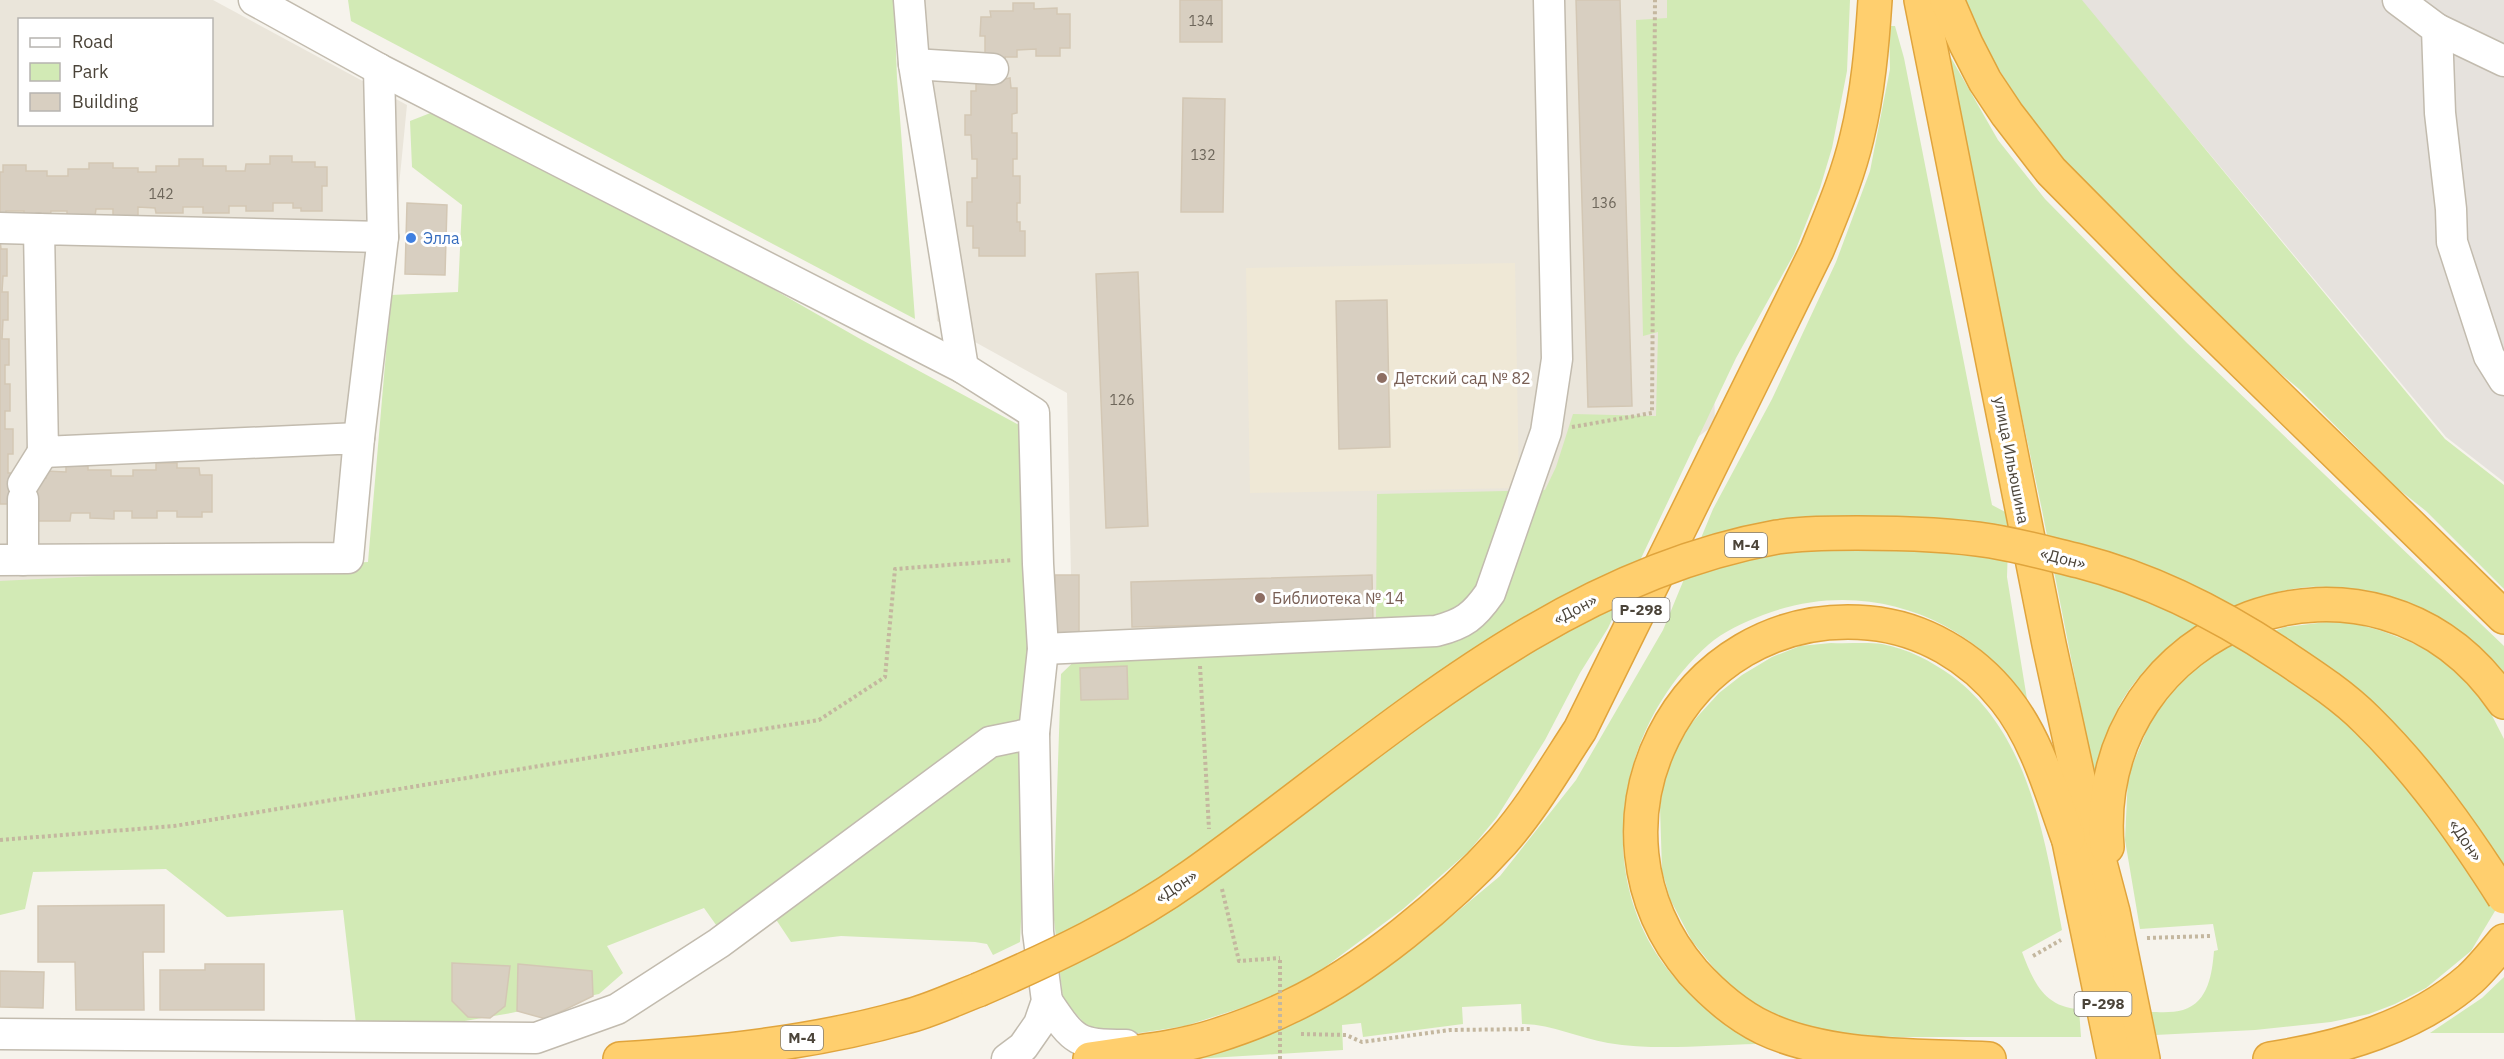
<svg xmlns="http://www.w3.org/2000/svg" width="2504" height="1059" viewBox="0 0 2504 1059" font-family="'IBM Plex Sans',sans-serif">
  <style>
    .residential { fill: #eae5da; fill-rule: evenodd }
    .industrial { fill: #e6e2dd }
    .education { fill: #efe8d6 }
    .green { fill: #d2eab5 }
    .building { fill: #d8cfc1; stroke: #d3c7b4; stroke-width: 1.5 }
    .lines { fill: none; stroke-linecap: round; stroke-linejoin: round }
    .minor-casing { stroke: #c2bbae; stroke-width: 33 }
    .highway-casing { stroke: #e0a43c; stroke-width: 36 }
    .path { stroke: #c4b79f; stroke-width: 4; stroke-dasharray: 3 3; stroke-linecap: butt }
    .minor { stroke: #fff; stroke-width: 30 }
    .highway { stroke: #ffcf6e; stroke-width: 33 }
    .highway-bridge-casing { stroke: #e0a43c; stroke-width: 36; stroke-linecap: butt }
    .path-bridge { stroke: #c4b79f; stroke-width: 4; stroke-dasharray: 3 3; stroke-linecap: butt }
    .highway-bridge { stroke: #ffcf6e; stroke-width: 33 }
    .shop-dot { fill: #3f7fe0; stroke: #fff; stroke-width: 2 }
    .education-dot { fill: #8d6e63; stroke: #fff; stroke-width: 2 }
    .labels { text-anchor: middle; stroke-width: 6; stroke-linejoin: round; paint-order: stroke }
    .number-label { font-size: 14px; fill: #6e675b }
    .shield { fill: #fff; stroke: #817c74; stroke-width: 1.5 }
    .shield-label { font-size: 15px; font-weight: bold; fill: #4b4439 }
    .shop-label { font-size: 16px; fill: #366cbe; stroke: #fff; text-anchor: start }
    .education-label { font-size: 16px; fill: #785e54; stroke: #fff; text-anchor: start }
    .street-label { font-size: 16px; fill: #4b4439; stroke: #fff }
  </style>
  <rect width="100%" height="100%" fill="#f6f3ec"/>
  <g class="residential">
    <path d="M0,0H213L407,105L361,569L0,585ZM20,20H212V124H20Z"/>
    <path d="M918,0H1704L1715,424L1375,685L1074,711L1067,393L937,321Z"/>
  </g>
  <path class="industrial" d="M2081,0H2504V482L2446,437Z"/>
  <path class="education" d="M1515,263L1519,488L1250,493L1246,268Z"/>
  <g class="green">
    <path d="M348,0H894L897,78L915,319L351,21Z"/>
    <path d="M1667,0H1850L1847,71L1832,148L1820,188L1794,254L1736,358L1608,628L1580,673L1545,740L1497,817L1469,851L1452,866L1403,909L1317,973L1263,1001L1185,1026L1127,1035L1103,1031L1085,1024L1063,999L1053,911L1061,674L1107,630L1376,622L1377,494L1545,490L1556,467L1573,414L1656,416L1658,332L1643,336L1636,20L1667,18Z"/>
    <path d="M1964,0H2082L2445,439L2504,485V589L2426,511L2397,488L2299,389L2252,349L2096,196L2059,155L2019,101L1993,60Z"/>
    <path d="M1889,26H1895L1904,58L1992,505L2009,514L2007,577L2027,699C1966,614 1863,577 1763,615C1743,623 1724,631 1708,645C1621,722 1592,864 1662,962C1687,997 1720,1017 1756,1038L1757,1044C1709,1045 1656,1051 1608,1043C1579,1038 1551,1024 1522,1024L1521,1004L1462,1007L1463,1024L1363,1037L1361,1023L1342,1025L1343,1050L1193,1059L1192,1056L1362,983L1427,937L1500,876L1576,780L1663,630L1713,509L1772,399L1836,262L1870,171L1890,69Z"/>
    <path d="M1942,42L1998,140L2045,199L2187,343L2504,646V675C2482,644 2444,620 2410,606C2380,594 2331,583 2299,588C2230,598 2161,639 2123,699C2109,722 2101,753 2095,780L2042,510Z"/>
    <path d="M433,112L631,208L862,340L1021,426L1035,630L1020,942L993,955L987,944L975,942L841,936L791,942L773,915L719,929L704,908L607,946L623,973L599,994L511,1013L430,1027L356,1024L343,910L227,917L166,869L33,872L25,909L0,915V581L368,562L391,295L458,292L462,205L412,167L410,121Z"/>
    <path d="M2326,622L2353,623L2382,631L2408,641L2433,653L2479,690L2504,739V896L2471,951L2426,988L2395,1004L2369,1014L2331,1022L2255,1030L2155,1035L2150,1012C2160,1012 2174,1013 2183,1010C2209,1002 2212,973 2214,951L2218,950L2213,924L2140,929L2125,840L2128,776L2154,713L2192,668L2223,649L2285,627Z"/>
    <path d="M1831,643C1848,644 1866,642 1882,644C1908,649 1931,661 1952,676C2030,734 2045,840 2062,930L2022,952C2033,981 2044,1007 2079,1009L2081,1037H1896L1839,1034L1816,1030L1764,1013L1722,978L1692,941L1670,899L1662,870L1660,807L1665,778L1675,752L1687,728L1719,693L1742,675L1772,657L1800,646Z"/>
    <path d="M2504,977V1033H2430L2482,998Z"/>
  </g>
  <g class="building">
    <rect x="1180" y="0" width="42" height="42"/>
    <path d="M1576,0H1620L1632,406L1588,407Z"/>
    <path d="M1013,3H1034V9L1057,8V14H1070V48H1060V56H1036V49L1017,50V57H1005V79L1010,78L1011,88H1017V113L1012,114V133H1017V159H1013V176H1020V203H1017V222H1020V231H1025V256H979V248H973V226H967V202H972V178H977V159H972L971,135H965V115H971V91H976V81L985,57V36H980L981,17H991L990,11H1013Z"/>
    <path d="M1183,98L1225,99L1223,212H1181Z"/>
    <path d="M270,156H292V162H315V167H327V186H322V211H301V208H293V203H273V211H246V206H229V213H203V207H183V213H156L155,208L138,207V216H113V209H96L95,216H67V211H51L50,218H24V211H6V219H0V172H3V165H26V171H47V176H68V169H89V163H113V168H138V172H156V166H179V159H203V166H226V171H245L246,164H270Z"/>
    <path d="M407,203L447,205L445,275L405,274Z"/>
    <path d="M0,239L1,249H7V276H3L2,292H8V320H3L2,339H9V365H5V384H10V411H5V429H13V454H8V473H12V483L46,478V471L66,472V466H88V470H111V476H133V470H156V463H177V468H199L200,475H212V512H202V517H177V511H157V518H132V511H114V519L90,518V513H71L70,521H37L12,504H0Z"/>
    <path d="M1138,272L1148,526L1106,528L1096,274Z"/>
    <path d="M1387,300L1390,447L1339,449L1336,301Z"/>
    <rect x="1055" y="575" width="24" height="62"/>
    <path d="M1372,575L1373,621L1132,627L1131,582Z"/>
    <path d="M1127,666L1128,699L1081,700L1080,668Z"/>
    <path d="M164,905V952H143L144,1010H76L75,962H38V906Z"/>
    <path d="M452,963L510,966L505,1006L490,1018L468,1017L452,1001Z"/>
    <path d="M205,964H264V1010H160V970H205Z"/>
    <path d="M518,964L592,971L593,996L546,1019L517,1011Z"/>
    <path d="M0,971L44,972L43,1008L0,1007Z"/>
  </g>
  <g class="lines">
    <defs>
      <g id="minor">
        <path d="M254,0L379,69L963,368L1034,413L1038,564L1043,649L1034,733L1038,932L1047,1001L1039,1024L1023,1047L1007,1059"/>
        <path d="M909,0L914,64L963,368"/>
        <path d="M2398,0L2437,29L2440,113L2451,209L2452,242L2489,356L2504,380"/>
        <path d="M2437,29L2504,61"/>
        <path d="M914,64L993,69"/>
        <path d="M0,228L39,229"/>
        <path d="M359,438L383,237"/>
        <path d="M23,484L43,452"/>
        <path d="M23,499V560"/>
        <path d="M0,560L348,558L359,438L43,452L39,229L383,237L379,69"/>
        <path d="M1043,649L1436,631C1464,624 1474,616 1490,593L1546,432L1557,359L1549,0"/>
        <path d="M1047,1001C1074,1041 1076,1045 1126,1045"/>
        <path d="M0,1034L536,1038L617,1009L719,943L990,742L1034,733"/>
      </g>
      <g id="highway">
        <path d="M1921,0L2049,644L2081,791L2113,912L2143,1059"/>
        <path d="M1947,0L1966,44L1985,81L2007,114L2051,171L2164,285L2504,617"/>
        <path d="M2064,817L2114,1059"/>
        <path d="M2107,847C2089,619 2375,513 2504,702"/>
        <path d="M620,1059C715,1053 813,1043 905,1017C930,1011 954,999 978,990"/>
        <path d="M1090,1059C1131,1052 1175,1049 1215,1036C1240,1028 1267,1018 1291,1006C1363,972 1449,901 1502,842C1532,808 1555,768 1580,730L1817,250C1832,213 1848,176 1857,137C1868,92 1872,46 1875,0"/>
        <path d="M1989,1059C1918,1055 1829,1059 1764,1028C1737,1015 1713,994 1693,972C1570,828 1678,606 1869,623C1923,628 1972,657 2005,699C2037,739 2051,791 2068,838"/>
        <path d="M2270,1059C2341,1048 2415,1027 2470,979C2482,968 2493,954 2504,941"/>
      </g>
    </defs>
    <use href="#minor" class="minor-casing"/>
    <use href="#highway" class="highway-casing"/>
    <g class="path">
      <path d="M1572,427L1652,413L1655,0"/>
      <path d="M1200,666L1209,829"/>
      <path d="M0,840L174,826L819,720L885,677L895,569L1013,560"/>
      <path d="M1222,889L1239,961L1280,958"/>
      <path d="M2147,938L2210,936"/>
      <path d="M2033,956L2061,940"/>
      <path d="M1301,1034L1346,1035L1362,1042L1450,1030L1532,1029"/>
    </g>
    <use href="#minor" class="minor"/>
    <use href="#highway" class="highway"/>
    <defs>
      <path id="highway-bridge" d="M978,990C1052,958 1126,923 1192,876C1375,746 1548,578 1777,537C1803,533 1830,533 1857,533C1902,533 1947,534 1991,541C2021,546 2050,554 2079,561C2153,580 2218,613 2281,655C2311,675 2342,695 2367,720C2421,773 2464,834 2504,897"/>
    </defs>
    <use href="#highway-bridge" class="highway-bridge-casing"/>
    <path class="path-bridge" d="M1280,1059V958"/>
    <use href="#highway-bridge" class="highway-bridge"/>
  </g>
  <circle class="shop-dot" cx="411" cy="238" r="6"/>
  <g class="education-dot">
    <circle cx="1382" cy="378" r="6"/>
    <circle cx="1260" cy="598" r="6"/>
  </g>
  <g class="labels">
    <g class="number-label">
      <text x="1201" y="26">134</text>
      <text x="1203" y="160">132</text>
      <text x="161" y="199">142</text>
      <text x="1604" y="208">136</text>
      <text x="1122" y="405">126</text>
    </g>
    <g class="shield">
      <rect x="1725" y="533" width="42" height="24" rx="4.5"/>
      <rect x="1612.5" y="598" width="57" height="24" rx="4.5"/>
      <rect x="2074.5" y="992" width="57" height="24" rx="4.5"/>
      <rect x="781" y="1026" width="42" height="24" rx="4.5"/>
    </g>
    <g class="shield-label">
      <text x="1746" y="550">М-4</text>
      <text x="1641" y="615">Р-298</text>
      <text x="2103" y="1009">Р-298</text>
      <text x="802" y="1043">М-4</text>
    </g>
    <g class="shop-label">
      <text x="423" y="244">Элла</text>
    </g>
    <g class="education-label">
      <text x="1394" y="384">Детский сад № 82</text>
      <text x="1272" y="604">Библиотека № 14</text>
    </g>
    <g class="street-label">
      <text transform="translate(2012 460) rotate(79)" y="6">улица Ильюшина</text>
      <text transform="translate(2063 558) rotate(14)" y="6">«Дон»</text>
      <text transform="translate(1575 609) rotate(-28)" y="6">«Дон»</text>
      <text transform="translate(2466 840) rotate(56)" y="6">«Дон»</text>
      <text transform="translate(1176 886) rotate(-34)" y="6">«Дон»</text>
    </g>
  </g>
  <rect x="18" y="18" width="195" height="108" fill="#ffffff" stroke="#b7b4b0" stroke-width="1.5"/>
  <rect x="30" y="38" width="30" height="9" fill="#ffffff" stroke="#b7b4b0" stroke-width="1.5"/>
  <text x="72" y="48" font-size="18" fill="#4b4439">Road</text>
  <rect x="30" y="63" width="30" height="18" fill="#d2eab5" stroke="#b7b4b0" stroke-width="1.5"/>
  <text x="72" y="78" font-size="18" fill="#4b4439">Park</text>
  <rect x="30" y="93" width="30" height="18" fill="#d8cfc1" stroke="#b7b4b0" stroke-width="1.5"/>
  <text x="72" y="108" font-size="18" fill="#4b4439">Building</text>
</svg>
